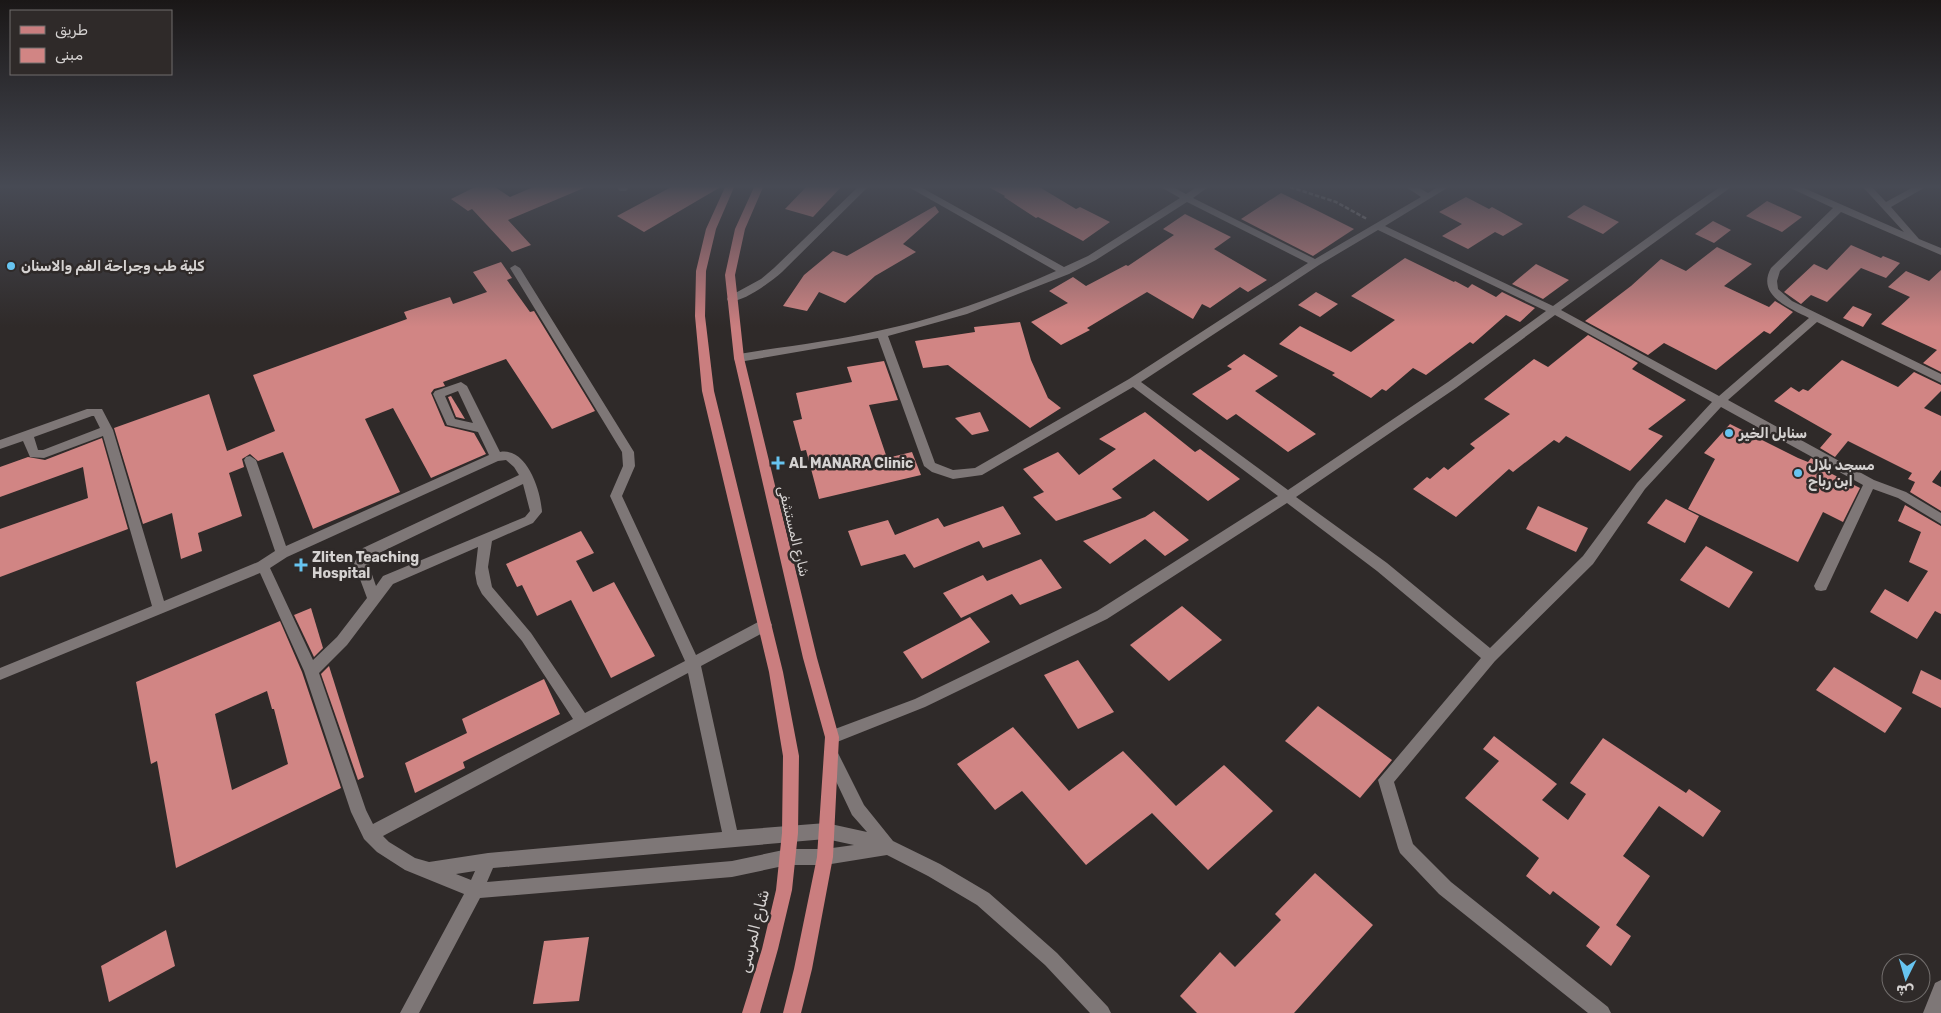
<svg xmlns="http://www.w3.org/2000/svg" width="1941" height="1013" viewBox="0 0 1941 1013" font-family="Rubik,Cairo,sans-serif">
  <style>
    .building { fill: #d18584; fill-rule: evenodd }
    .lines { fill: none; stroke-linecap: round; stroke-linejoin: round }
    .path { stroke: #8a8685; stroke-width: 2.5; stroke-dasharray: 4.5 2; stroke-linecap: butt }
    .minor { fill: #7e7777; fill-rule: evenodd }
    .major { fill: #ca7e7f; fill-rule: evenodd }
    .poi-dot { fill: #67c4f0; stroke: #2f2a29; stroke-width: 2 }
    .labels { text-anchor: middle; stroke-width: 5; stroke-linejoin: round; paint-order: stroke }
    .poi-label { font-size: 14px; font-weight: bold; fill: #d5d2d1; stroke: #2f2a29; text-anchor: start }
    .street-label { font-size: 14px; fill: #d5d2d1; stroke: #2f2a29 }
    .near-street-label { font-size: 16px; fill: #d5d2d1; stroke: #2f2a29 }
  </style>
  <rect width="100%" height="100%" fill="#2f2a29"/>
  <g class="building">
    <path d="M479,185H492L510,197L538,185H591L508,220L531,245L512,252L472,209L468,211L451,199Z"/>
    <path d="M675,185H724L644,232L617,216Z"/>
    <path d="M808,185H843L813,217L785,209Z"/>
    <path d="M985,185H1036L1076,209L1080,207L1110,222L1083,241L1038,217L1036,218L1004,197L1005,196Z"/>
    <path d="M1281,193L1318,211L1354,229L1313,256L1241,219Z"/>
    <path d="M1466,197L1489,209L1492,207L1523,224L1503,236L1495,232L1468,249L1442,236L1462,224L1439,212Z"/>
    <path d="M1767,201L1802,217L1782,232L1746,216Z"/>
    <path d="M1584,205L1619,222L1603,234L1567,217Z"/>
    <path d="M935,206L939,212L903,244L916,252L875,276L845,303L819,292L807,311L783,306L804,275L833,251L847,256Z"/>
    <path d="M1185,214L1231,237L1214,249L1267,280L1248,292L1240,287L1210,308L1202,304L1193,319L1147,292L1087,328L1090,330L1061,345L1031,322L1068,303L1049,291L1073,277L1086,286L1126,265L1128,266L1174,235L1163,229Z"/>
    <path d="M1713,221L1731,230L1714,243L1695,234Z"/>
    <path d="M1851,245L1881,258L1883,256L1900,263L1886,278L1861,268L1827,302L1811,295L1801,304L1784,292L1814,264L1827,270Z"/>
    <path d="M1717,247L1752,264L1724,286L1769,307L1775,301L1793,312L1770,334L1764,331L1716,370L1664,343L1648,355L1585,321L1631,286L1661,259L1686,271Z"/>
    <path d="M1405,258L1454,282L1455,281L1468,288L1472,284L1496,297L1502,292L1535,308L1520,322L1506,315L1473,344L1470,342L1426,375L1413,368L1386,391L1382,389L1371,398L1332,375L1335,373L1279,344L1300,326L1351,352L1395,320L1351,296Z"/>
    <path d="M501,262L512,278L507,280L530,312L534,311L595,411L552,429L506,359L443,382L445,386L434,389L431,393L445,426L474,433L486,454L431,478L393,408L365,419L400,492L313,529L283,452L258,461L250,454L242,459L244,467L229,473L242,516L198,533L202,551L181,559L172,513L143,524L114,428L209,394L227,451L275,431L253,375L407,319L404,312L450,297L453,304L487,292L473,272Z"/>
    <path d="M1536,264L1569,280L1543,299L1512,284Z"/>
    <path d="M1941,270V372L1923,363L1937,350L1881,324L1910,297L1888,287L1906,271L1929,281Z"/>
    <path d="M1316,292L1338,304L1320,317L1298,305Z"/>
    <path d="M1853,306L1872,314L1863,327L1843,318Z"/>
    <path d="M1020,322L1031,360L1048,398L1061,408L1030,428L948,365L923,368L915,341L975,332L974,327Z"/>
    <path d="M1588,335L1638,363L1632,369L1686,400L1648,429L1663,436L1630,471L1566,436L1559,443L1554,440L1513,472L1509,469L1456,517L1413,489L1427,477L1430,479L1444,467L1448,470L1475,448L1470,444L1510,414L1484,399L1534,359L1548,367Z"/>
    <path d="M1244,354L1278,376L1255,391L1316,434L1288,452L1236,414L1227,420L1192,394L1232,369L1227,366Z"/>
    <path d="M1842,360L1898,387L1914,372L1941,385V391L1924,408L1941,416V470L1932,482L1941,487V511L1910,492L1915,482L1908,479L1912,473L1848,441L1835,457L1820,448L1832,434L1774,401L1791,387L1799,392L1803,389L1808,391Z"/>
    <path d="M884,361L898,400L869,405L887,458L912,452L921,475L819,499L806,450L801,451L793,421L802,419L796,393L852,382L847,367Z"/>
    <path d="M451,396L465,419L456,417L448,397Z"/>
    <path d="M980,412L989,431L972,435L955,418Z"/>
    <path d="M1145,412L1195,452L1200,449L1240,479L1208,501L1154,459L1112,489L1122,498L1056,521L1033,497L1044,492L1023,469L1058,452L1079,475L1116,449L1099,439Z"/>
    <path d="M1730,424L1798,458L1808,462L1811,458L1826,467L1824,470L1860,488L1843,522L1823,512L1798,562L1688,509L1715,459L1704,453Z"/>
    <path d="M102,438L128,529L0,577V529L88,498L83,467L0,497V467L28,457L45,460Z"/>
    <path d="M1666,499L1699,516L1685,543L1647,523Z"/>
    <path d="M1905,505L1941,526V614L1935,611L1917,639L1870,612L1885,589L1908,602L1928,571L1909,562L1921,532L1898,521Z"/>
    <path d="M1003,506L1021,534L983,548L979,541L914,568L905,554L861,566L848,531L888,520L895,535L938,518L944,527Z"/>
    <path d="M1538,506L1588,528L1576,552L1526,529Z"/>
    <path d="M1154,511L1189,540L1165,556L1145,539L1110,564L1083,541L1145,517Z"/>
    <path d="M581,531L594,553L576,561L593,592L614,582L655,656L611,678L571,600L537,616L522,585L517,587L506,564Z"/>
    <path d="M1706,546L1753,572L1729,608L1680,580Z"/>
    <path d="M1041,559L1062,588L1020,605L1012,594L961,618L943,593L983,575L987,581Z"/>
    <path d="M1182,606L1222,640L1169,681L1130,645Z"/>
    <path d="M311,608L323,648L314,657L294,615Z"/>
    <path d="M970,617L990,642L922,679L903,652Z"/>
    <path d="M280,621L302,672L341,788L176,868L157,761L151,764L136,682ZM267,691L272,709H274L288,764L232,790L215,714Z"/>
    <path d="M1078,660L1114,712L1078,729L1044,675Z"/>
    <path d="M329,666L364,777L358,780L321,674Z"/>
    <path d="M1834,667L1902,708L1885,733L1816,690Z"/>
    <path d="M1921,670L1941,680V708L1912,693Z"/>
    <path d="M544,679L560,714L463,762L465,768L415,793L405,763L467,733L462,719Z"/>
    <path d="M1318,706L1392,760L1360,798L1285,741Z"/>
    <path d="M1013,727L1069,791L1123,751L1176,806L1224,765L1273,811L1208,870L1152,813L1086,865L1022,791L995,810L957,764Z"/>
    <path d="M1494,736L1557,784L1542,800L1568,820L1586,794L1570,783L1603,738L1686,793L1689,789L1721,811L1703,837L1659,806L1623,856L1650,876L1616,925L1631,936L1611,966L1586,946L1600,927L1553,891L1550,895L1526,876L1539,858L1465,798L1499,761L1483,749Z"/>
    <path d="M1315,873L1373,925L1294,1013H1197L1180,996L1220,952L1235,967L1281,920L1275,914Z"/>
    <path d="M166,930L175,966L109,1002L101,966Z"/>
    <path d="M589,937L579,1001L533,1004L544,941Z"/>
  </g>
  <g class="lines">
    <path class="path" d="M1284,185L1336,202L1367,219"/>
    <g class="minor">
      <path d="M614,185H624L628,189L626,191H620Z"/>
      <path d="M860,185H870L782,272C772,281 741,304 728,301L727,299L728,297L761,279L774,268Z"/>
      <path d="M905,185H917L1064,267L1088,256L1180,198L1157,185H1169L1186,194L1200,185H1211L1193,198L1315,259L1421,197L1403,185H1414L1428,193L1441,185H1452L1385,226L1553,306L1675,218L1723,185H1734L1561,310L1719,396L1809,318C1789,308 1756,295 1771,268L1833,208L1784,185H1797L1904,232L1861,185H1870L1886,202L1917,185H1929L1891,207L1919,239L1941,248V255L1841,212L1780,271L1777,281L1778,289L1792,301L1941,374V383L1817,322L1728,400L1874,480L1906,492L1941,513V524L1898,498L1873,489L1826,590L1821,591L1816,590L1814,586L1863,485L1721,407L1645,489L1593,564L1495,661L1394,782L1413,844L1451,882L1608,1007L1611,1013H1588L1439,894L1400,853L1398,848L1378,780L1481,658L1377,571L1287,503L1107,619L925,707L832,744L827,742L825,737L827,732L915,699L1097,611L1278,496L1133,387L982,475L953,479L932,472L924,466L878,338L739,362L735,361L734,358L735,355L739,354C787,346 835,341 882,330C942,317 1000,296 1056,271ZM1187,202L1308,263L1129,379L975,468L953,470L935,463L888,336L967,314L1069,274L1096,260ZM1378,230L1546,311L1448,382L1288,490L1141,382L1319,265ZM1555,315L1712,402L1637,483L1583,556L1490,648L1387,563L1296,497L1456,388Z"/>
      <path d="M515,265L520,268L634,452L635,466L622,496L696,655L760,621L765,619L770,621L772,625L770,629L701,666L737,830L826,823L867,832L852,815L824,756L827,751L832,749L837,751L864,805L893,841L940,864L989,893L1057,953L1108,1007L1111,1013H1090L1045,965L977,905L928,876L887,855L825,865H788L732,877L480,898L419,1013H400L464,894L405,870L377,852L364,839L351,812L304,671L260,573L0,680V668L152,606L103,436L44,458L30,457L23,441L0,449V440L87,409H102L113,430L164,601L258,562L275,551L244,460L246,457L250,456L256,460L286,546L489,455L478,432L447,425L433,394L435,391L461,382L467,386L500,452C527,447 541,491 542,512L533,523L492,541L488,567L492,587L531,633L585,713L685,661L610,496L623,466L622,452L510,268ZM458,391L473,423L455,419L445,396ZM92,416H94L100,428L43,450H38L34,437ZM506,460L514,467L519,475L363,548L354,563L367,598L337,637L313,660L270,568L287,557L498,461ZM523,484L530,511L525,517L383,576L376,586L368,563L373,556ZM478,547L475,573L477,584L482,594L522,641L573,719L373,824L366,810L319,673L347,645L393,584ZM688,673L722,832L488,853L429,862L415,858L389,842L383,836ZM826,839L854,845L825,849H788L732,861L487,882L493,868ZM475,871L471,880L456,874Z"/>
      <path d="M1941,980V1013H1923L1935,983Z"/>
    </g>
    <g class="major">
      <path d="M726,185H735L716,229L706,271L705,316L714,391L783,672L799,756L798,833L792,890L778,949L760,1013H742L762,949L776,890L782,833L783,756L769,672L702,391L695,316L696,271L706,229Z"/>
      <path d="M755,185H764L745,229L735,275L744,358L817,658L839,737L833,857L812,969L801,1013H783L794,969L817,857L825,737L803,658L734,358L725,275L735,229Z"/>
    </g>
  </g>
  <linearGradient id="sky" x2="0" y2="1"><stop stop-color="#1a1717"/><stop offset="0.57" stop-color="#474a54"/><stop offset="1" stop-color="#474a54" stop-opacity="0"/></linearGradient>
  <rect width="1941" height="327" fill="url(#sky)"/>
  <g class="poi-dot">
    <circle cx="11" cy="266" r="5"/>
    <circle cx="1729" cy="433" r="5"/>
    <path d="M775.5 455.5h5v5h5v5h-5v5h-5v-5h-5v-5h5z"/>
    <circle cx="1798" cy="473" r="5"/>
    <path d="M298.5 557.5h5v5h5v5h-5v5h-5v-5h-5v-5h5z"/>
  </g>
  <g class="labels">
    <g class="poi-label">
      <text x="21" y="271">كلية طب وجراحة الفم والاسنان</text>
      <text x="1739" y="438">سنابل الخير</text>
      <text x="789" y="468">AL MANARA Clinic</text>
      <text x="1808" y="470">مسجد بلال<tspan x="1808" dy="16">ابن رباح</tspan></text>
      <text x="312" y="562">Zliten Teaching<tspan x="312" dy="16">Hospital</tspan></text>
    </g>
    <g class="street-label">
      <text transform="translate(794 531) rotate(76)" y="5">شارع المستشفى</text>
    </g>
    <g class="near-street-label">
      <text transform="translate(753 931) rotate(-76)" y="6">شارع المرسى</text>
    </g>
  </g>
  <rect x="10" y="10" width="162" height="65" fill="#2f2a29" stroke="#716d6c"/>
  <rect x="20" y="26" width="25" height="8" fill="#ca7e7f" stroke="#716d6c"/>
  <text x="55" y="35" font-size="15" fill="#d5d2d1">طريق</text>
  <rect x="20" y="48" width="25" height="15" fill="#d18584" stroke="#716d6c"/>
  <text x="55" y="60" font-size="15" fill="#d5d2d1">مبنى</text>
  <g transform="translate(1906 978) rotate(185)"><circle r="24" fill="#2f2a29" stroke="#716d6c"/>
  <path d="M0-4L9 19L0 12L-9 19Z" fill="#67c4f0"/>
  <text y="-8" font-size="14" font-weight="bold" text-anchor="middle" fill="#d5d2d1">ش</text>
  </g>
</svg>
